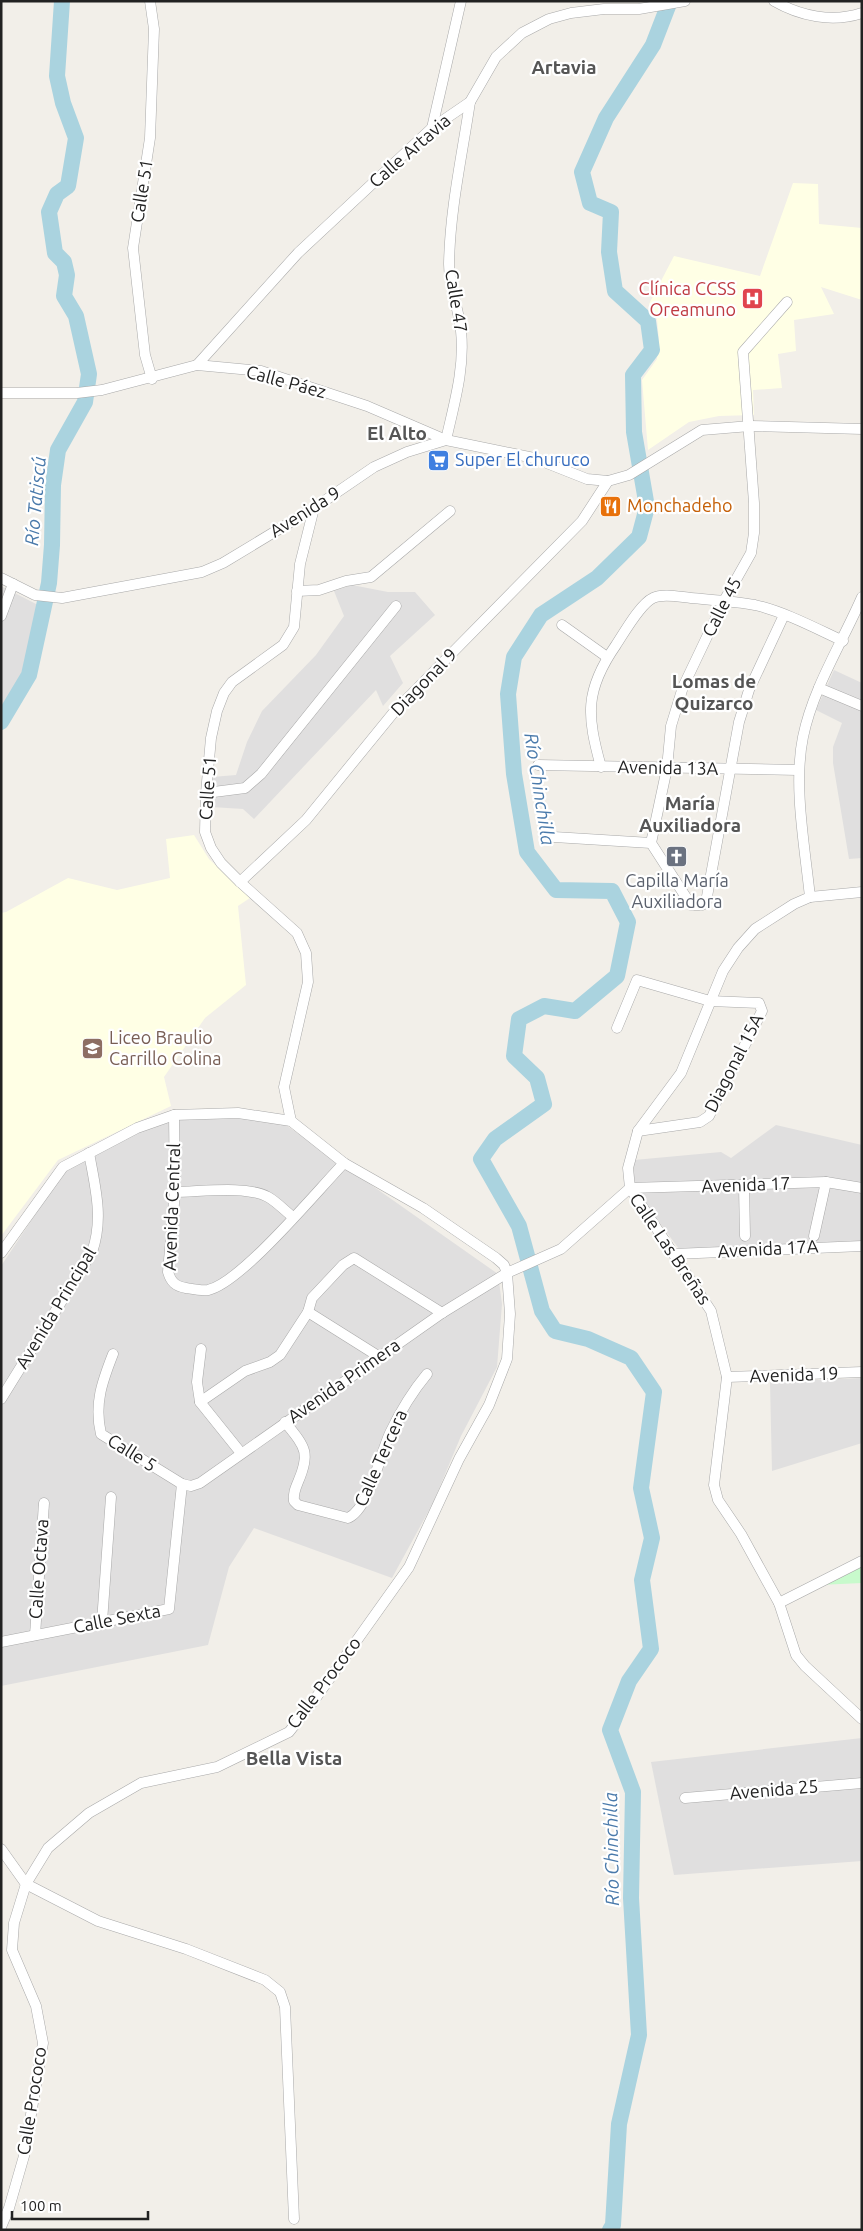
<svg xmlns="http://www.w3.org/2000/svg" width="863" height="2231" viewBox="0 0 863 2231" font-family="Ubuntu,sans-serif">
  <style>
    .residential { fill: #e0dfdf }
    .education { fill: #ffffe5 }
    .park { fill: #c8facc }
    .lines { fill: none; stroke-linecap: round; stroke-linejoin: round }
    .river { stroke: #aad3df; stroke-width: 16 }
    .street-casing { stroke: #a9a9a9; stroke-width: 11 }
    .street { stroke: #fff; stroke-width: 10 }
    .labels { text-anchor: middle; stroke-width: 4.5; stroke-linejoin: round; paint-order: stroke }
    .street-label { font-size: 18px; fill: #222; stroke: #fff }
    .health-label { font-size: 18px; fill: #be3a42; stroke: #fff; text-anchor: end }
    .shop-label { font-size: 18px; fill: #366cbe; stroke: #fff; text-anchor: start }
    .food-label { font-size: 18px; fill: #c56008; stroke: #fff; text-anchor: start }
    .worship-label { font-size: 18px; fill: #5b616d; stroke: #fff }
    .education-label { font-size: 18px; fill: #785e54; stroke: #fff; text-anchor: start }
    .neighbourhood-label { font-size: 19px; font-weight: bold; fill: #555; stroke: #fff }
    .water-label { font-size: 19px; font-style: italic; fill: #4a7aab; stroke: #fff }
  </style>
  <rect width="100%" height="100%" fill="#f2efe9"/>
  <g class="residential">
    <path d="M352,585L388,592H415L435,615L390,656L403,683L383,706L376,690L254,819L243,809L211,807L212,777L236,775L247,742L262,711L316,655L344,616L334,591Z"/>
    <path d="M1,586L38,605L23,674L1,708Z"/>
    <path d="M834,670L862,683V858L849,859L833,763V747L842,723L816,710Z"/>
    <path d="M242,1117L283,1123L498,1274L502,1304L497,1367L461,1436L433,1503L392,1578L254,1528L229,1567L208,1645L1,1686V1266L65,1170L138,1132L172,1118Z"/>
    <path d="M776,1125L862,1145V1241L679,1249L640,1196L633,1179L634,1160L721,1152L731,1158Z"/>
    <path d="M862,1378V1443L772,1471L770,1382Z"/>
    <path d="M862,1738V1861L674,1875L651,1762Z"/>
  </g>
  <g class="education">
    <path d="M793,183L818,184L819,224L862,228V300L821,287L834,314L794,320L796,351L778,354L782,388L753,390L754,415L719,416L689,422L648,450L642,380L657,359L659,340L657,319L649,304L674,256L760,276Z"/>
    <path d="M194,835L209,859L250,898L238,906L246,985L205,1018L164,1077L171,1106L58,1160L1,1236V913L6,912L68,878L117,890L170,878L166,839Z"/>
  </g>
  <path class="park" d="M862,1564V1583L819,1585Z"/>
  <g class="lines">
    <g class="river">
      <path d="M1,722L29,675L49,583L52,545L53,485L58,450L85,402L89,374L76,316L64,296L67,275L64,262L55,253L49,212L57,194L68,186L76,138L63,103L57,76L62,1"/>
      <path d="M610,2230L613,2225L619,2124L639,2035L631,1898L633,1792L610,1730L629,1681L651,1649L642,1580L652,1538L641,1488L654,1392L631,1358L588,1339L555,1331L542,1311L519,1226L481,1159L495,1139L544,1104L537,1078L514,1056L519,1019L544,1006L575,1011L617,976L628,922L612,891L556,890L527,852L514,774L508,694L514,657L541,615L597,578L639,537L647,507L634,432L633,375L652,350L648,321L615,291L609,252L611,212L590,203L582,172L606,118L653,45L670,1"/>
    </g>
    <defs>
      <g id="street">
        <path d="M150,1L154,29L150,138L133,248L145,355L152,379"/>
        <path d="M774,1C800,16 832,23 862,13"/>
        <path d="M432,128L461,1"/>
        <path d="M197,365L298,253L432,128L470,102L496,57L522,33L549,19L571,13L604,9H639L685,1"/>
        <path d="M1,393H77L102,390L197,365L261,371L367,406L446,440"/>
        <path d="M446,440C454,404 465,368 461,331C459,309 449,287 449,264C450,209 462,156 470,102"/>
        <path d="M1,578L35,595L62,598L202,572L223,563L314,508L374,467L407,452L446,440L534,458L587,479L608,481L629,475L702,430L750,426L862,429"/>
        <path d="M297,591L319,590L346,581L371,577L450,511"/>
        <path d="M784,615L749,690L739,722L706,902L702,905H691L651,843L667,768L671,726L683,687L724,601L751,553L754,533V503L743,352L787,302"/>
        <path d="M1,616L13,584"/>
        <path d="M562,625L607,657"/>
        <path d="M819,688L862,706"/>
        <path d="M538,765L798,770"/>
        <path d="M601,767C587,716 584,691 616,645C624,633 640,604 653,598C663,593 680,597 691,598C712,600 734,601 755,605C785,612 815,628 843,641"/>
        <path d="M206,793L245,788L261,774L396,606"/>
        <path d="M554,837L651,843"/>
        <path d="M240,882L306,820L394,712L582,521L608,481"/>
        <path d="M862,892L810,897L794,904L755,929L738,948L723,971L681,1073L638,1131L628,1168L630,1188L711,1311L727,1377L714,1485L718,1500L741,1534L779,1603L796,1655L805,1666L862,1719"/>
        <path d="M810,897C805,848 793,785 803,737C813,688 842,643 862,597"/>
        <path d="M617,1028L637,980L710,1001L759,1003L762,1011L709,1116L700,1122L638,1131"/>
        <path d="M174,1115L175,1192L168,1272C171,1282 175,1286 186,1288C192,1289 202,1291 208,1290C241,1283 317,1191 344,1163"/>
        <path d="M291,1121L284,1087L308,982L306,953L297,933L240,882L221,863L211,848L205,832L206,793L211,738L217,711L224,693L232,682L283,645L294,627L300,564L314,508"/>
        <path d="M744,1186L745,1236"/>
        <path d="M630,1188L826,1182L862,1188"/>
        <path d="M175,1192C200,1192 246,1185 268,1197C277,1202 285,1211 293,1217"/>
        <path d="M814,1236L826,1182"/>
        <path d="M1,1253L63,1167L137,1128L174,1115L238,1113L291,1121L344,1163L423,1208L496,1258L504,1265L507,1273L510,1314L507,1359L489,1405L459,1459L409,1567L315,1699L289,1732L217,1767L141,1783L89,1813L48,1848L26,1884L14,1923L12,1950L36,2006L43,2043L24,2156L9,2208L1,2227"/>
        <path d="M674,1254L862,1246"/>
        <path d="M308,1312L378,1356"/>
        <path d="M201,1349L197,1382L200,1402L241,1453"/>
        <path d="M113,1354C102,1382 94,1404 101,1434L182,1484L191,1486L200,1483L442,1313L507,1273L561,1249L630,1188"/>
        <path d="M727,1377L862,1372"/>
        <path d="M1,1399L92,1252C104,1219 95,1186 89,1153"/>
        <path d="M200,1402L245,1371L270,1362L280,1355L308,1312L312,1298L343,1265L354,1258L442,1313"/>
        <path d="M285,1422C305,1447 311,1452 298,1482C295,1489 293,1494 294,1501L298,1505L348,1518C369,1509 380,1454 390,1433C400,1412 412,1392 427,1374"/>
        <path d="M779,1603L862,1561"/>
        <path d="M102,1622L111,1497"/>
        <path d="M35,1635L44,1503"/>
        <path d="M1,1642L169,1609L182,1484"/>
        <path d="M685,1798L862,1783"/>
        <path d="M1,1849L26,1884L98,1921L186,1949L265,1980L280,1992L285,2007L294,2219"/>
      </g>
    </defs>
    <use href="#street" class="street-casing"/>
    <use href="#street" class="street"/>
  </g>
  <defs>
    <symbol id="hospital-square" viewBox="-11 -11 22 22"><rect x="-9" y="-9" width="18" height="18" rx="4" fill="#e0444e" stroke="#fff"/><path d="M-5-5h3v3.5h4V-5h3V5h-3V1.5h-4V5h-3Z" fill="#fff"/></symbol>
    <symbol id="supermarket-square" viewBox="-11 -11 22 22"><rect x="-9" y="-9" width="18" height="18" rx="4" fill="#3f7fe0" stroke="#fff"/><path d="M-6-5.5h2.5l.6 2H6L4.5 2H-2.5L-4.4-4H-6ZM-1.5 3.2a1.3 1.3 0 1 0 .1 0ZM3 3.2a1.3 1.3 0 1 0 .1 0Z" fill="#fff"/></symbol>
    <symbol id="restaurant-square" viewBox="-11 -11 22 22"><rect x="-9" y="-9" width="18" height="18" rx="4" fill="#e8710a" stroke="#fff"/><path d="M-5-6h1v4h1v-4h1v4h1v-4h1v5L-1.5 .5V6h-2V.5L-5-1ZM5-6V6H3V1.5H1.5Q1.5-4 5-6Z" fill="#fff"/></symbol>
    <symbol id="church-square" viewBox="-11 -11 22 22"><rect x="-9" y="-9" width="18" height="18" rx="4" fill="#6b7280" stroke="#fff"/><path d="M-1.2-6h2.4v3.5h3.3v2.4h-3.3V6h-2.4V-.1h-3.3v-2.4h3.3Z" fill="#fff"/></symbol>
    <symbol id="school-square" viewBox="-11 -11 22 22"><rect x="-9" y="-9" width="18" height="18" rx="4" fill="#8d6e63" stroke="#fff"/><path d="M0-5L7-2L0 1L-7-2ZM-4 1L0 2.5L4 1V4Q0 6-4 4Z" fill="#fff"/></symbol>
  </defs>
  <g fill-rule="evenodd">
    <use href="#hospital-square" x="740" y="286" width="25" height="25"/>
    <use href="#supermarket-square" x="426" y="448" width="25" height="25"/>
    <use href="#restaurant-square" x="598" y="494" width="25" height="25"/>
    <use href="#church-square" x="664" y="844" width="25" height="25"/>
    <use href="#school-square" x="80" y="1036" width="25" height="25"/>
  </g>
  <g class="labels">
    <g class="street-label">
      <text transform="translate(410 151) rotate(-41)" y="6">Calle Artavia</text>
      <text transform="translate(142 191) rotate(-81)" y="6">Calle 51</text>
      <text transform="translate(456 301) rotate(81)" y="6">Calle 47</text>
      <text transform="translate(286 382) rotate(15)" y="6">Calle Páez</text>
      <text transform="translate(305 512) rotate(-32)" y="6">Avenida 9</text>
      <text transform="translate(722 607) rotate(-63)" y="6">Calle 45</text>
      <text transform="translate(424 682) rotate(-46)" y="6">Diagonal 9</text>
      <text transform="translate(668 768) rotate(1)" y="6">Avenida 13A</text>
      <text transform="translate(208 788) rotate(-86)" y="6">Calle 51</text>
      <text transform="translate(734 1063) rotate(-63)" y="6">Diagonal 15A</text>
      <text transform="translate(746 1185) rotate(-2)" y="6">Avenida 17</text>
      <text transform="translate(172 1207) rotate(-88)" y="6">Avenida Central</text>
      <text transform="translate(670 1249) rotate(56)" y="6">Calle Las Breñas</text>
      <text transform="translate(768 1249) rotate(-3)" y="6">Avenida 17A</text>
      <text transform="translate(56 1308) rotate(-59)" y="6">Avenida Principal</text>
      <text transform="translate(794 1375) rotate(-2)" y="6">Avenida 19</text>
      <text transform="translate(344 1381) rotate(-35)" y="6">Avenida Primera</text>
      <text transform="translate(132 1453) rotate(32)" y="6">Calle 5</text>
      <text transform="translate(381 1458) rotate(-66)" y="6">Calle Tercera</text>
      <text transform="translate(39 1569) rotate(-86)" y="6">Calle Octava</text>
      <text transform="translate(117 1619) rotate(-11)" y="6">Calle Sexta</text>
      <text transform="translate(324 1683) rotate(-53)" y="6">Calle Prococo</text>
      <text transform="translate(774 1790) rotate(-5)" y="6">Avenida 25</text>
      <text transform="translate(32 2101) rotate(-81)" y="6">Calle Prococo</text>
    </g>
    <g class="health-label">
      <text x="736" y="295">Clínica CCSS<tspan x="736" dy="21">Oreamuno</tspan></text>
    </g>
    <g class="shop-label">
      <text x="455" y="466">Super El churuco</text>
    </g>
    <g class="food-label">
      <text x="627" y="512">Monchadeho</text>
    </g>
    <g class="worship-label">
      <text x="677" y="887">Capilla María<tspan x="677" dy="21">Auxiliadora</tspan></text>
    </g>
    <g class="education-label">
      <text x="109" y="1044">Liceo Braulio<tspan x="109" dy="21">Carrillo Colina</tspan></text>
    </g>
    <g class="neighbourhood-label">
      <text x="564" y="74">Artavia</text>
      <text x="397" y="440">El Alto</text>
      <text x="714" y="688">Lomas de<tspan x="714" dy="22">Quizarco</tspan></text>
      <text x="690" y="810">María<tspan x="690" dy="22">Auxiliadora</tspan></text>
      <text x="294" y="1765">Bella Vista</text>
    </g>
    <g class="water-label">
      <text transform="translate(35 501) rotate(-85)" y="7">Río Tatiscú</text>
      <text transform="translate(540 789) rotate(81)" y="7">Río Chinchilla</text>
      <text transform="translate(611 1849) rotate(-91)" y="7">Río Chinchilla</text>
    </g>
  </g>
  <rect width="863" height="2231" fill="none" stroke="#222222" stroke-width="5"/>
  <path d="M12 2211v8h136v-8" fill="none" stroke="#222222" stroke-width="2.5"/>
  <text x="20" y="2211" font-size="15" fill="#222222" stroke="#ffffff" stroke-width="4" paint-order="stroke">100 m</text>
</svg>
